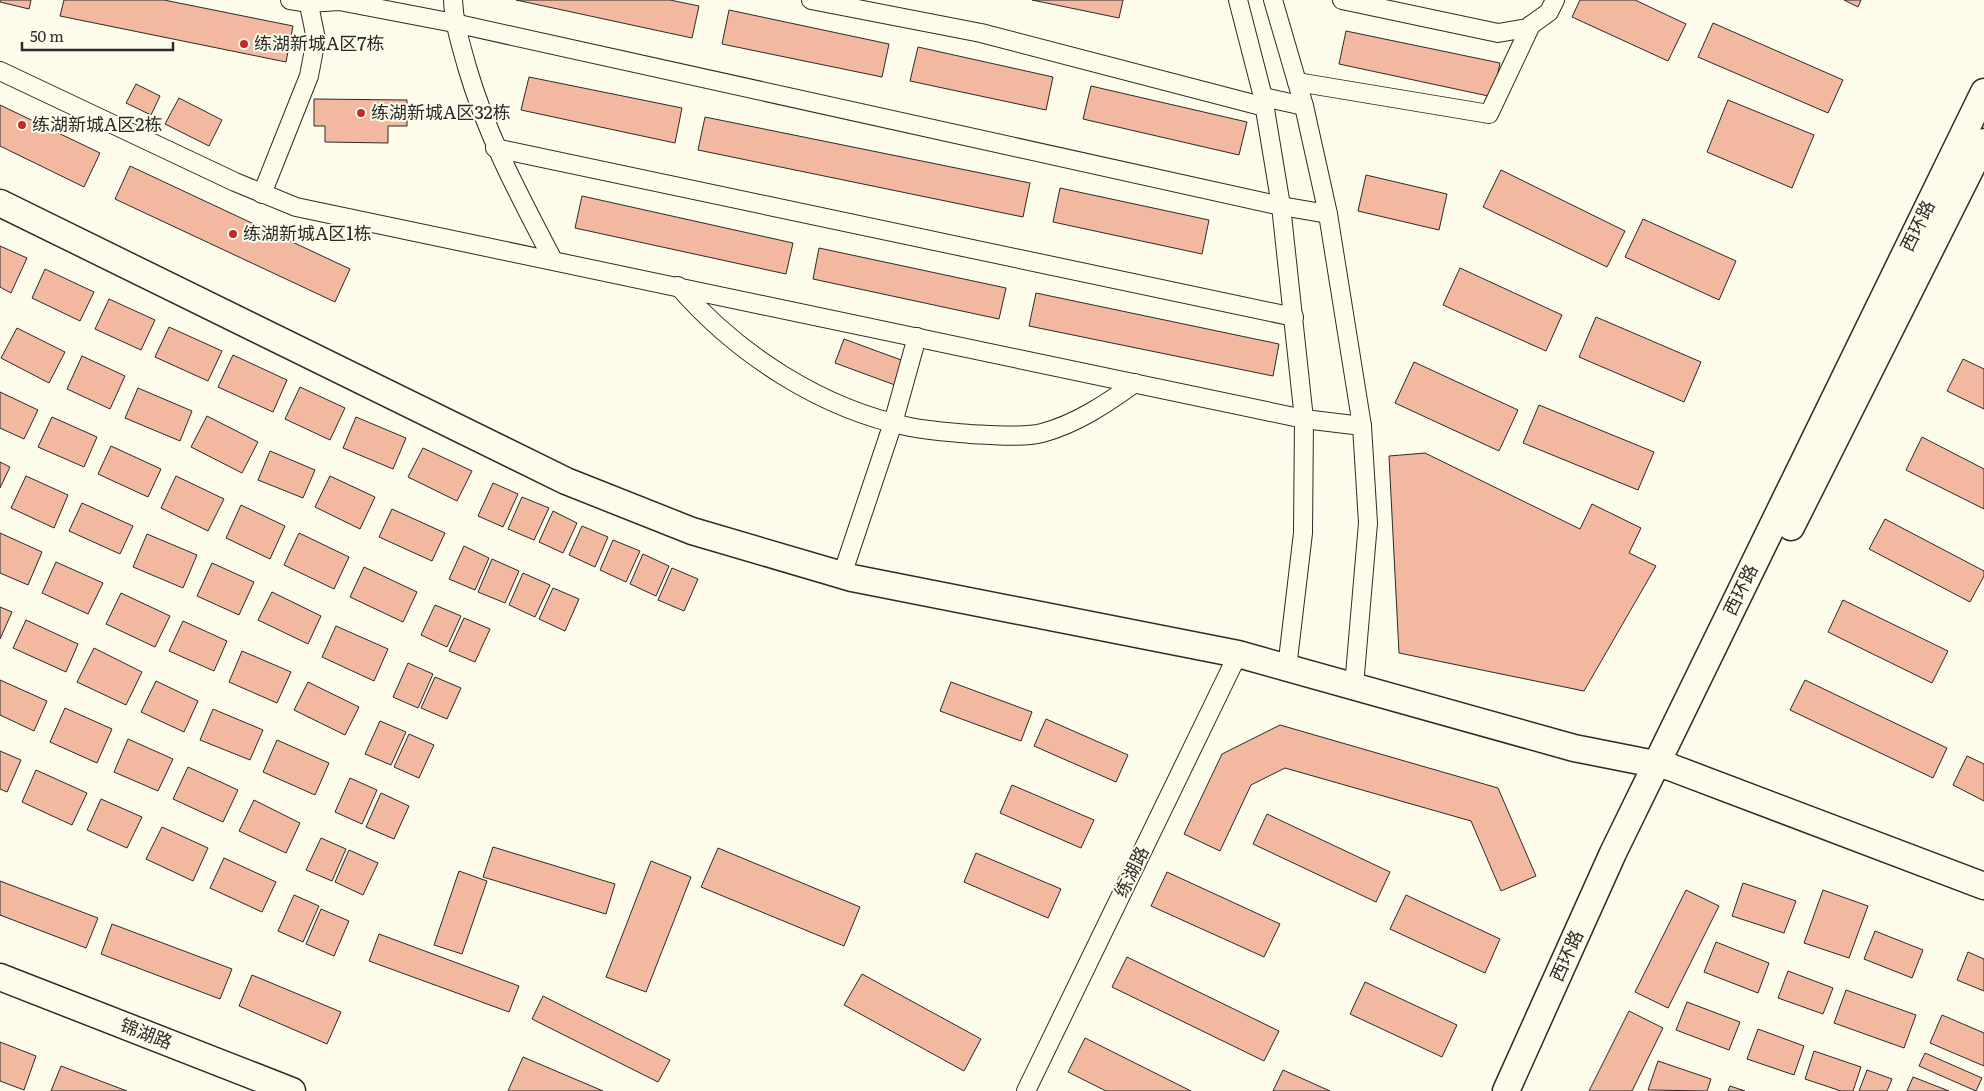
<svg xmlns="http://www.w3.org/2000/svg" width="1984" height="1091" viewBox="0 0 1984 1091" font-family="Literata,'Noto Sans SC',serif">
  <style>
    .building { fill: #f2b8a0; stroke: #2b2b2b }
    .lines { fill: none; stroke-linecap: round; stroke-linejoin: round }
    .street-casing { stroke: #2b2b2b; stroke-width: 20 }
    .secondary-casing { stroke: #2b2b2b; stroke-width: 29 }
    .street { stroke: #fdfbea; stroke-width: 18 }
    .secondary { stroke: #fdfbea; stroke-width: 26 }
    .poi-dot { fill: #c62828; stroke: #fdfbea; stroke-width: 2 }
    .labels { text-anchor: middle; stroke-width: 4; stroke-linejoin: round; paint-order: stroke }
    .poi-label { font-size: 18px; fill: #2b2b2b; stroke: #fdfbea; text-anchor: start }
    .street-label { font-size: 18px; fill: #2b2b2b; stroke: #fdfbea }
  </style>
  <rect width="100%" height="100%" fill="#fdfbea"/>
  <g class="building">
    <path d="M0,0H31L29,9L0,2Z"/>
    <path d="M64,0H164L293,26L286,62L60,16Z"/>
    <path d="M516,0H670L699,6L692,38Z"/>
    <path d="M1032,0H1123L1119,18Z"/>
    <path d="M1580,0H1635L1686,24L1668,61L1572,17Z"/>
    <path d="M1844,0H1861L1858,7Z"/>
    <path d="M729,10L889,44L882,77L722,44Z"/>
    <path d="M1713,23L1843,80L1828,113L1698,57Z"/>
    <path d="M1346,31L1500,63L1493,97L1339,64Z"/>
    <path d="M918,47L1053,77L1046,110L910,81Z"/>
    <path d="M529,77L682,108L675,143L521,110Z"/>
    <path d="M136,84L160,96L151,115L126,103Z"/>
    <path d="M1091,86L1247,122L1239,155L1083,119Z"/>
    <path d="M179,98L222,120L209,146L165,124Z"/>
    <path d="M314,99L407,100V126H388V143L325,142V126H314Z"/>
    <path d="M1728,100L1814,135L1792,188L1707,152Z"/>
    <path d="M0,105L100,153L84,187L0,146Z"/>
    <path d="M705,117L1030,183L1023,217L698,150Z"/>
    <path d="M130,166L350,269L335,302L115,199Z"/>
    <path d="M1501,170L1625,231L1607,267L1483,207Z"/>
    <path d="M1366,175L1447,194L1439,230L1358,211Z"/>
    <path d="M1060,188L1209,220L1202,254L1053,222Z"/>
    <path d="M582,196L793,243L786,274L575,228Z"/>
    <path d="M1643,219L1736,261L1719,300L1625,257Z"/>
    <path d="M0,246L27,258L11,293L0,287Z"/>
    <path d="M819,248L1006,288L999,319L813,279Z"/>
    <path d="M1460,268L1562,315L1546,351L1443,305Z"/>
    <path d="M45,269L94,292L80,321L32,298Z"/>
    <path d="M1036,293L1279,344L1273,376L1029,326Z"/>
    <path d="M109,299L155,320L141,350L95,329Z"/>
    <path d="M1596,317L1701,362L1684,402L1579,357Z"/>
    <path d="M169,327L222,351L208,381L155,357Z"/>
    <path d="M17,328L65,352L49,383L1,358Z"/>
    <path d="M844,339L904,361L895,385L835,363Z"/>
    <path d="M233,355L287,380L273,412L218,387Z"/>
    <path d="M82,356L125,376L110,409L67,389Z"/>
    <path d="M1963,359L1984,369V409L1947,391Z"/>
    <path d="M1414,362L1518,410L1499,451L1395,403Z"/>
    <path d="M300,387L345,408L330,440L285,419Z"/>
    <path d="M138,388L192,411L180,441L125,418Z"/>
    <path d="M0,392L38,410L24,439L0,428Z"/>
    <path d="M1539,405L1654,452L1638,490L1523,443Z"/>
    <path d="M207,416L258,442L242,473L191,447Z"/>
    <path d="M52,417L97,437L84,467L38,447Z"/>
    <path d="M356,417L406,438L393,469L343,448Z"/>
    <path d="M1922,437L1984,469V509L1906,470Z"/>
    <path d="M111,446L161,469L148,497L98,474Z"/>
    <path d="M423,448L472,471L457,501L408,477Z"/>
    <path d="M270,451L315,470L303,498L258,480Z"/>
    <path d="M1425,453L1580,529L1592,504L1641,528L1629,553L1656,566L1584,691L1399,653L1389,456Z"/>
    <path d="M0,462L10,467L0,488Z"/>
    <path d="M26,476L68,495L54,528L11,508Z"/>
    <path d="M176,476L224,499L208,531L161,508Z"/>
    <path d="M330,476L375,497L360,529L315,507Z"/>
    <path d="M493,483L518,494L503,527L478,516Z"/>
    <path d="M522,497L549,508L534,540L508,529Z"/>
    <path d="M82,503L133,526L120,554L69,531Z"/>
    <path d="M241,505L285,526L270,559L226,538Z"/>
    <path d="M392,509L445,533L432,561L379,537Z"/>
    <path d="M553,511L577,523L563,553L539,542Z"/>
    <path d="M1885,519L1984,571V576L1970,602L1869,549Z"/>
    <path d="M582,526L608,537L595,567L569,555Z"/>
    <path d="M0,533L42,552L28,585L0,573Z"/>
    <path d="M299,533L349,557L334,589L284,565Z"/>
    <path d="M147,534L197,555L183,588L133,567Z"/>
    <path d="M613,540L640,551L626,582L600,570Z"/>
    <path d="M464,546L489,558L475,590L449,579Z"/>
    <path d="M643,554L669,566L656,596L630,584Z"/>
    <path d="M492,559L519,571L505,603L478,592Z"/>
    <path d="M56,562L103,583L88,614L42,593Z"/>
    <path d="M212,563L254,582L239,615L197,596Z"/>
    <path d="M364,567L417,592L403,622L350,597Z"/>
    <path d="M672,568L698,579L684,611L658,600Z"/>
    <path d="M523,573L550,585L535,617L509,605Z"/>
    <path d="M553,588L579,599L565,631L539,619Z"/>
    <path d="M272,592L321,616L308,644L258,620Z"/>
    <path d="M121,593L170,616L155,647L106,624Z"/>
    <path d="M1843,600L1948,651L1932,683L1828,632Z"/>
    <path d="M435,605L461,616L447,647L421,635Z"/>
    <path d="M0,607L12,612L0,639Z"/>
    <path d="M464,618L490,629L475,662L449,651Z"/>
    <path d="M26,620L78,644L66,672L13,648Z"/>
    <path d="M183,621L227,641L214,671L169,651Z"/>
    <path d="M336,626L388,649L374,681L322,657Z"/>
    <path d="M94,648L142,672L126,705L77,682Z"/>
    <path d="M242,651L291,672L277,703L229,682Z"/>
    <path d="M408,663L433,674L418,708L393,697Z"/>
    <path d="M435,677L461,688L447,719L421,708Z"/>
    <path d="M0,680L47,701L34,731L0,715Z"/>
    <path d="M1805,680L1947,748L1933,778L1790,710Z"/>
    <path d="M156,681L198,701L184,732L141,712Z"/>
    <path d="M308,682L359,707L345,735L294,710Z"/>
    <path d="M951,682L1032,712L1021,741L940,711Z"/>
    <path d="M65,708L112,729L97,763L50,742Z"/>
    <path d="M213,709L263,730L250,760L200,740Z"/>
    <path d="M1046,719L1128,755L1116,782L1034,746Z"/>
    <path d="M380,721L406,732L391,765L365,754Z"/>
    <path d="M1280,725L1498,788L1536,876L1501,891L1471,821L1285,768L1251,785L1220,851L1184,834L1222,754Z"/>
    <path d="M409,734L434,745L419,778L394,767Z"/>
    <path d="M128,739L173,759L158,791L114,772Z"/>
    <path d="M277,740L329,763L315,795L263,772Z"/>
    <path d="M0,751L21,760L7,792L0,789Z"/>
    <path d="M1967,756L1984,764V801L1953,785Z"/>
    <path d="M188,767L238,790L223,822L173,799Z"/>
    <path d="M36,770L87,793L72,825L22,802Z"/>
    <path d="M350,778L377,790L362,824L335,812Z"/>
    <path d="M1012,785L1094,820L1081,848L1000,813Z"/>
    <path d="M381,793L409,806L394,839L366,827Z"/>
    <path d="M101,799L142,817L127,848L87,830Z"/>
    <path d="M254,800L300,823L286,853L239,831Z"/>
    <path d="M1267,814L1390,872L1376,902L1253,844Z"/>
    <path d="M162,827L208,848L193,881L146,859Z"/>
    <path d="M321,838L346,849L332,881L306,870Z"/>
    <path d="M493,847L615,884L606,914L483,877Z"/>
    <path d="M718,848L860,907L844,946L701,887Z"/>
    <path d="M349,850L378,863L363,895L335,882Z"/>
    <path d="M976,853L1061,889L1048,918L964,882Z"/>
    <path d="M224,858L276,882L262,912L210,888Z"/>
    <path d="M651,861L691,877L646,992L606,977Z"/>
    <path d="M459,871L487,881L462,954L434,945Z"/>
    <path d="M1167,872L1280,924L1264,957L1151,906Z"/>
    <path d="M0,881L98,918L86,948L0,915Z"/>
    <path d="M1743,883L1796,901L1784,933L1732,916Z"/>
    <path d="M1686,890L1719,906L1668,1008L1635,992Z"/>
    <path d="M1823,890L1868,906L1849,958L1804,943Z"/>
    <path d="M294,895L319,906L303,942L278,931Z"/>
    <path d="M1406,895L1500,939L1485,973L1390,929Z"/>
    <path d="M321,909L349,921L334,956L306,944Z"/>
    <path d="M112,924L232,969L220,999L101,954Z"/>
    <path d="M1875,931L1923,950L1912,978L1864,959Z"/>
    <path d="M379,934L519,986L509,1012L369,961Z"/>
    <path d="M1716,942L1769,963L1758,993L1704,972Z"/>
    <path d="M1968,952L1984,959V991L1957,980Z"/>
    <path d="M1127,957L1279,1031L1264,1061L1112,987Z"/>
    <path d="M1788,971L1833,988L1823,1014L1778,998Z"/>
    <path d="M862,974L981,1039L964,1071L844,1005Z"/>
    <path d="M252,975L341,1012L327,1044L239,1006Z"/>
    <path d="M1365,982L1457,1025L1442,1057L1350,1014Z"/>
    <path d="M1846,990L1916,1015L1904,1048L1834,1023Z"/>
    <path d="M543,996L670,1060L658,1082L532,1019Z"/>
    <path d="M1687,1002L1740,1022L1729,1050L1676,1030Z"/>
    <path d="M1629,1011L1663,1028L1632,1091H1589Z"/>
    <path d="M1942,1015L1984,1033V1066L1930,1043Z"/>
    <path d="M1758,1029L1804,1046L1794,1075L1747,1059Z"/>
    <path d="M1085,1038L1191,1091H1106L1068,1072Z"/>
    <path d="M0,1042L36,1056L24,1090L0,1081Z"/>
    <path d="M1814,1051L1861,1067L1853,1091H1841L1805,1079Z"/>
    <path d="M1925,1053L1982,1078L1976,1091L1919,1066Z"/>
    <path d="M523,1057L603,1091H508Z"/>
    <path d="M1658,1061L1711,1079L1707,1091L1648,1090Z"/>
    <path d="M61,1066L127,1091H51Z"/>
    <path d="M1283,1070L1330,1091H1273Z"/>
    <path d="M1867,1070L1892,1079L1887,1091H1859Z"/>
    <path d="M1913,1077L1949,1091H1907Z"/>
    <path d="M1730,1086L1745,1091H1728Z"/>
  </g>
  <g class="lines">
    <defs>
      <g id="street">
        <path d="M290,0L309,3L339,1L454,23L1281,206L1328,214"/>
        <path d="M453,0C454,24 461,45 467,67C487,136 520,197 553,260"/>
        <path d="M811,0L981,33L1265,107"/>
        <path d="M1238,0L1263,97L1281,206L1304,419L1303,533L1287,668"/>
        <path d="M1273,0L1304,106L1328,214L1362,426L1368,523L1354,686"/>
        <path d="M1342,0L1498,33L1527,28L1549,12L1555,0"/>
        <path d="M0,71L235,182L296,207L1304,419L1362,426"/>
        <path d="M1297,82L1489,114L1531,25"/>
        <path d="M1263,97L1304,106"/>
        <path d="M495,148L1294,317"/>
        <path d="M262,194L309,76L316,39L308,0"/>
        <path d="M678,286C737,354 821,409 910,427C930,431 950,432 970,434C991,435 1022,438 1042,433C1076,424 1106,404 1135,383"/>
        <path d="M842,575L893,423L917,337"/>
        <path d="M1026,1091L1238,654"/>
      </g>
      <g id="secondary">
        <path d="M0,203L566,481L692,531L852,578L1238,654L1574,748L1670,767L1984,886"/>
        <path d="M1791,527L1984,142"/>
        <path d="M0,977L292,1091"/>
        <path d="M1506,1091L1613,853L1984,92"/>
      </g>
    </defs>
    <use href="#street" class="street-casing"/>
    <use href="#secondary" class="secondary-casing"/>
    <use href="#street" class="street"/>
    <use href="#secondary" class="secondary"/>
  </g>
  <g class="poi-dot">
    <circle cx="244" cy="44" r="5"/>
    <circle cx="361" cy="113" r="5"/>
    <circle cx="22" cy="125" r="5"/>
    <circle cx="233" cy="234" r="5"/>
  </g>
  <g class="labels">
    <g class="poi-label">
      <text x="254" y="50">练湖新城A区7栋</text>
      <text x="371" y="119">练湖新城A区32栋</text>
      <text x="32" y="131">练湖新城A区2栋</text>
      <text x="243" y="240">练湖新城A区1栋</text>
    </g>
    <g class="street-label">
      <text transform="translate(1918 226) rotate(-64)" y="6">西环路</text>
      <text transform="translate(1741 590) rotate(-64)" y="6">西环路</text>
      <text transform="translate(1132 872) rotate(-64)" y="6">练湖路</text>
      <text transform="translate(1567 956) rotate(-66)" y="6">西环路</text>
      <text transform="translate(146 1034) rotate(21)" y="6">锦湖路</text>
    </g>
  </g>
  <path d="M22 42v8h151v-8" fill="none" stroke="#2b2b2b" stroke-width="2.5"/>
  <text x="30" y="42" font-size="15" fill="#2b2b2b" stroke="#fdfbea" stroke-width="4" paint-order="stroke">50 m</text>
</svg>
